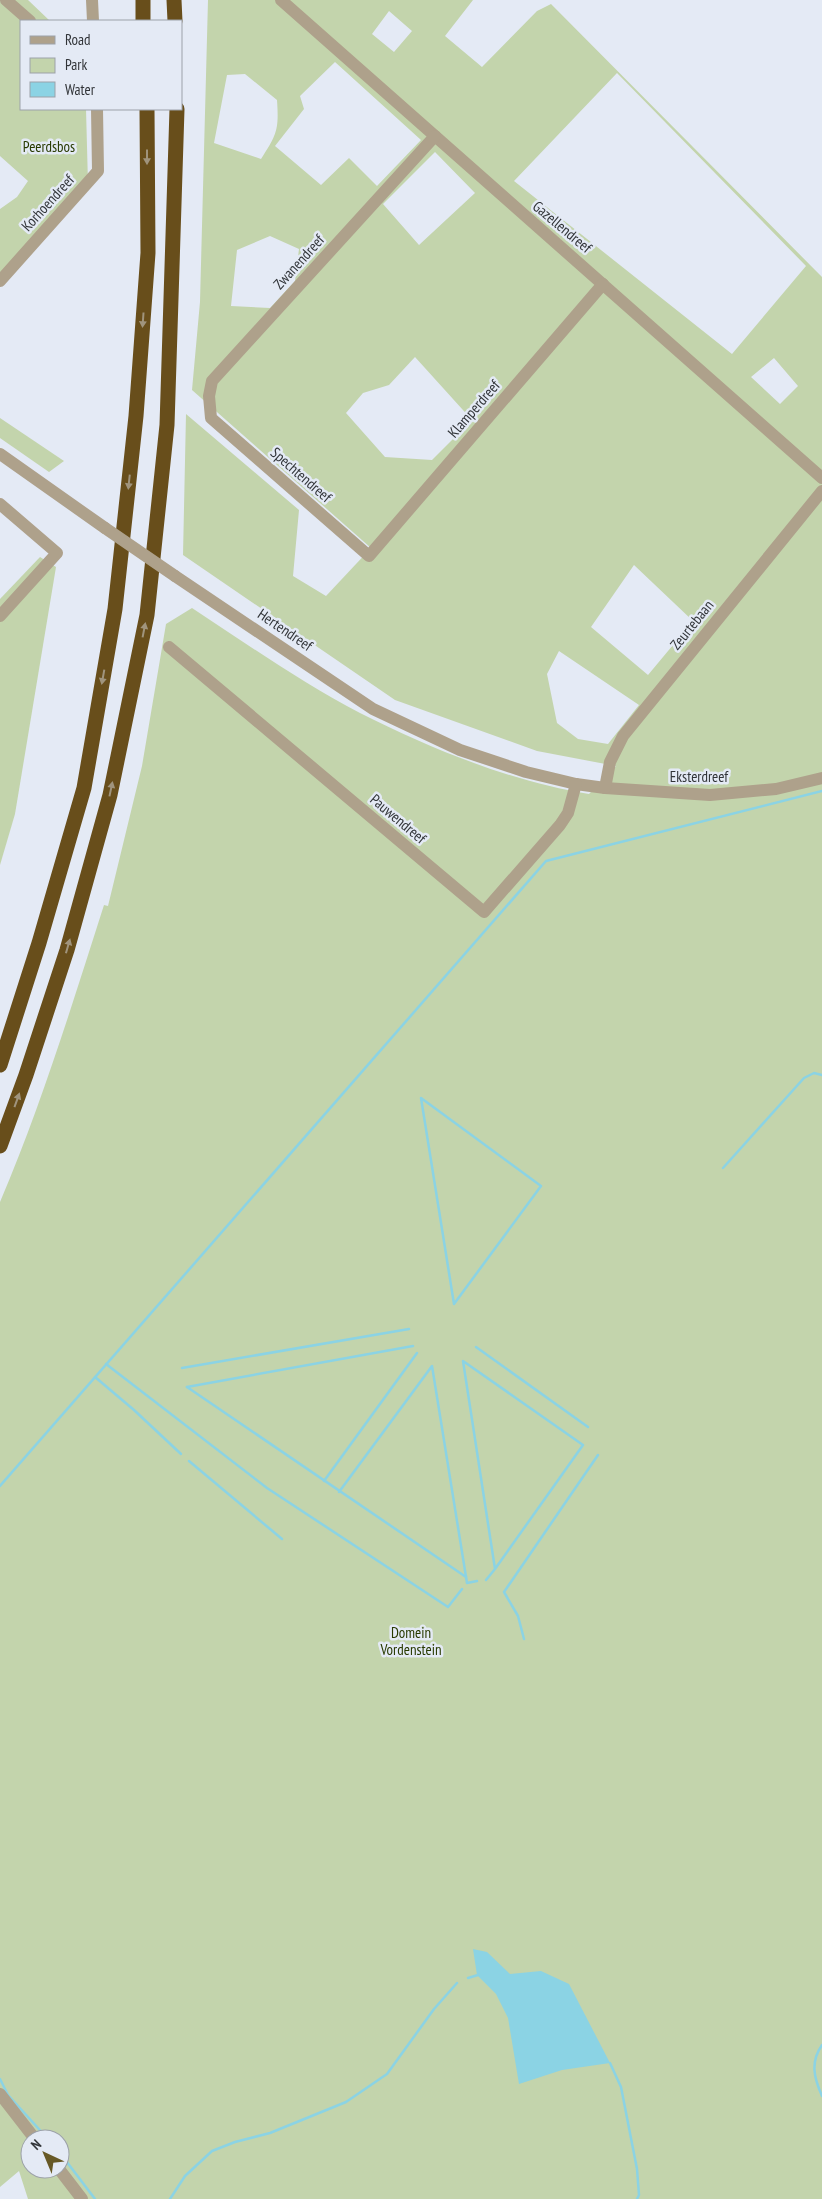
<svg xmlns="http://www.w3.org/2000/svg" width="822" height="2199" viewBox="0 0 822 2199" font-family="'PT Sans Narrow',sans-serif">
  <style>
    .green { fill: #c3d4ac; fill-rule: evenodd }
    .water { fill: #8bd3e4 }
    .lines { fill: none; stroke-linecap: round; stroke-linejoin: round }
    .stream { stroke: #8bd3e4; stroke-width: 2.5 }
    .minor { stroke: #aea18b; stroke-width: 12 }
    .highway { stroke: #684e1b; stroke-width: 15 }
    .minor-bridge { stroke: #aea18b; stroke-width: 12 }
    .oneway { fill: #a0947d }
    .labels { text-anchor: middle; stroke-width: 5; stroke-linejoin: round; paint-order: stroke }
    .park-label { font-size: 15px; fill: #283a00; stroke: #e4eaf5 }
    .street-label { font-size: 15px; fill: #313438; stroke: #e4eaf5 }
  </style>
  <rect width="100%" height="100%" fill="#e4eaf5"/>
  <g class="green">
    <path d="M0,0H28L50,21H21V109H86L88,184L0,282V209L17,197L28,181L0,156Z"/>
    <path d="M208,0H473L445,36L482,67L537,11L551,4L822,277V2199H28L19,2171L0,2187V1202C41,1106 72,1005 104,905L108,906L142,766L166,624L192,608C247,644 302,683 360,713C429,748 512,782 589,794L616,766L537,751L395,700L183,555L186,414L299,510L293,576L326,596L371,548L192,390L200,302ZM389,11L412,31L394,52L372,34ZM335,62L421,140L377,186L349,158L321,185L275,146L304,109L300,96ZM617,73L806,266L732,354L514,181ZM245,74L277,100C279,130 277,134 261,159L214,143L227,75ZM435,152L475,193L419,245L383,204ZM270,236L299,249L295,281L270,308L231,306L237,250ZM415,357L472,420L432,460L385,457L346,413L363,393L389,385ZM774,358L798,386L780,404L751,377ZM634,565L693,621L648,675L591,627ZM559,651L639,705L608,744L578,739L557,723L547,674ZM30,2139H60V2169H30Z"/>
    <path d="M0,418L64,461L49,472L0,438Z"/>
    <path d="M40,557L56,567L15,814L0,865V599Z"/>
  </g>
  <path class="water" d="M473,1949L487,1952L510,1974L541,1971L569,1984L610,2063L562,2070L519,2084L508,2018L496,1994L477,1975Z"/>
  <g class="lines">
    <g class="stream">
      <path d="M421,1098L541,1186L454,1304Z"/>
      <path d="M723,1168L804,1078L814,1073L822,1075"/>
      <path d="M476,1347L588,1427"/>
      <path d="M106,1364L267,1488L448,1607L462,1589"/>
      <path d="M182,1368L409,1329"/>
      <path d="M95,1377L134,1410L181,1454"/>
      <path d="M187,1387L466,1577"/>
      <path d="M187,1387L413,1346"/>
      <path d="M189,1461L282,1539"/>
      <path d="M324,1481L417,1353"/>
      <path d="M0,1486L546,861L822,791"/>
      <path d="M339,1492L432,1366L467,1583L477,1581"/>
      <path d="M486,1580L495,1569L583,1445L463,1361L495,1569"/>
      <path d="M524,1639L518,1616L504,1592L598,1455"/>
      <path d="M468,1978L478,1975"/>
      <path d="M822,2045C810,2062 814,2078 822,2096"/>
      <path d="M610,2063L621,2087L637,2169L639,2195L637,2199"/>
      <path d="M0,2079L8,2095L48,2139"/>
      <path d="M60,2153L95,2199"/>
      <path d="M170,2199L185,2176L212,2151L235,2142L270,2133L346,2102L387,2074L434,2009L457,1983"/>
    </g>
    <g class="minor">
      <path d="M6,0L30,21"/>
      <path d="M92,0L93,21"/>
      <path d="M281,0L822,478"/>
      <path d="M435,136L212,381L209,396L211,418L369,556L603,284"/>
      <path d="M0,281L98,171L97,109"/>
      <path d="M0,454L105,528"/>
      <path d="M0,504L57,553L0,616"/>
      <path d="M175,576L373,709L460,750L526,772L576,784L605,788L710,795L776,789L822,778"/>
      <path d="M169,647L484,912L560,825L568,813L576,784"/>
      <path d="M605,788L610,762L623,736L822,491"/>
      <path d="M0,2094L35,2139"/>
      <path d="M59,2169L82,2199"/>
    </g>
    <g class="highway">
      <path d="M143,0V21"/>
      <path d="M174,0L175,21"/>
      <path d="M0,1065L39,943L84,788L115,609L136,416L148,253L147,109"/>
      <path d="M0,1146L26,1075L67,950L110,795L147,615L167,425L177,109"/>
    </g>
    <path class="minor-bridge" d="M105,528L175,576"/>
  </g>
  <defs><path id="oneway-solid" d="M-6-.8H1V-3.2L6.5 0L1 3.2V.8H-6Z" transform="scale(1.25)"/></defs>
  <g class="oneway">
    <use href="#oneway-solid" transform="translate(147 157) rotate(90)"/>
    <use href="#oneway-solid" transform="translate(143 320) rotate(94)"/>
    <use href="#oneway-solid" transform="translate(129 482) rotate(96)"/>
    <use href="#oneway-solid" transform="translate(144 630) rotate(-79)"/>
    <use href="#oneway-solid" transform="translate(103 677) rotate(100)"/>
    <use href="#oneway-solid" transform="translate(111 789) rotate(-78)"/>
    <use href="#oneway-solid" transform="translate(68 946) rotate(-74)"/>
    <use href="#oneway-solid" transform="translate(17 1100) rotate(-70)"/>
  </g>
  <g class="labels">
    <g class="park-label">
      <text x="49" y="152">Peerdsbos</text>
      <text x="411" y="1638">Domein<tspan x="411" dy="17">Vordenstein</tspan></text>
    </g>
    <g class="street-label">
      <text transform="translate(48 203) rotate(-48)" y="5">Korhoendreef</text>
      <text transform="translate(562 227) rotate(40)" y="5">Gazellendreef</text>
      <text transform="translate(299 262) rotate(-48)" y="5">Zwanendreef</text>
      <text transform="translate(474 409) rotate(-49)" y="5">Klamperdreef</text>
      <text transform="translate(301 475) rotate(41)" y="5">Spechtendreef</text>
      <text transform="translate(692 625) rotate(-51)" y="5">Zeurtebaan</text>
      <text transform="translate(285 630) rotate(34)" y="5">Hertendreef</text>
      <text x="699" y="782">Eksterdreef</text>
      <text transform="translate(398 819) rotate(40)" y="5">Pauwendreef</text>
    </g>
  </g>
  <rect x="20" y="20" width="162" height="90" fill="#e4eaf5" stroke="#9ca1a9"/>
  <rect x="30" y="36" width="25" height="8" fill="#aea18b" stroke="#9ca1a9"/>
  <text x="65" y="45" font-size="15" fill="#313438">Road</text>
  <rect x="30" y="58" width="25" height="15" fill="#c3d4ac" stroke="#9ca1a9"/>
  <text x="65" y="70" font-size="15" fill="#313438">Park</text>
  <rect x="30" y="82" width="25" height="15" fill="#8bd3e4" stroke="#9ca1a9"/>
  <text x="65" y="95" font-size="15" fill="#313438">Water</text>
  <g transform="translate(45 2154) rotate(316)"><circle r="24" fill="#e4eaf5" stroke="#9ca1a9"/>
  <path d="M0-4L9 19L0 12L-9 19Z" fill="#675926"/>
  <text y="-8" font-size="14" font-weight="bold" text-anchor="middle" fill="#313438">N</text>
  </g>
</svg>
